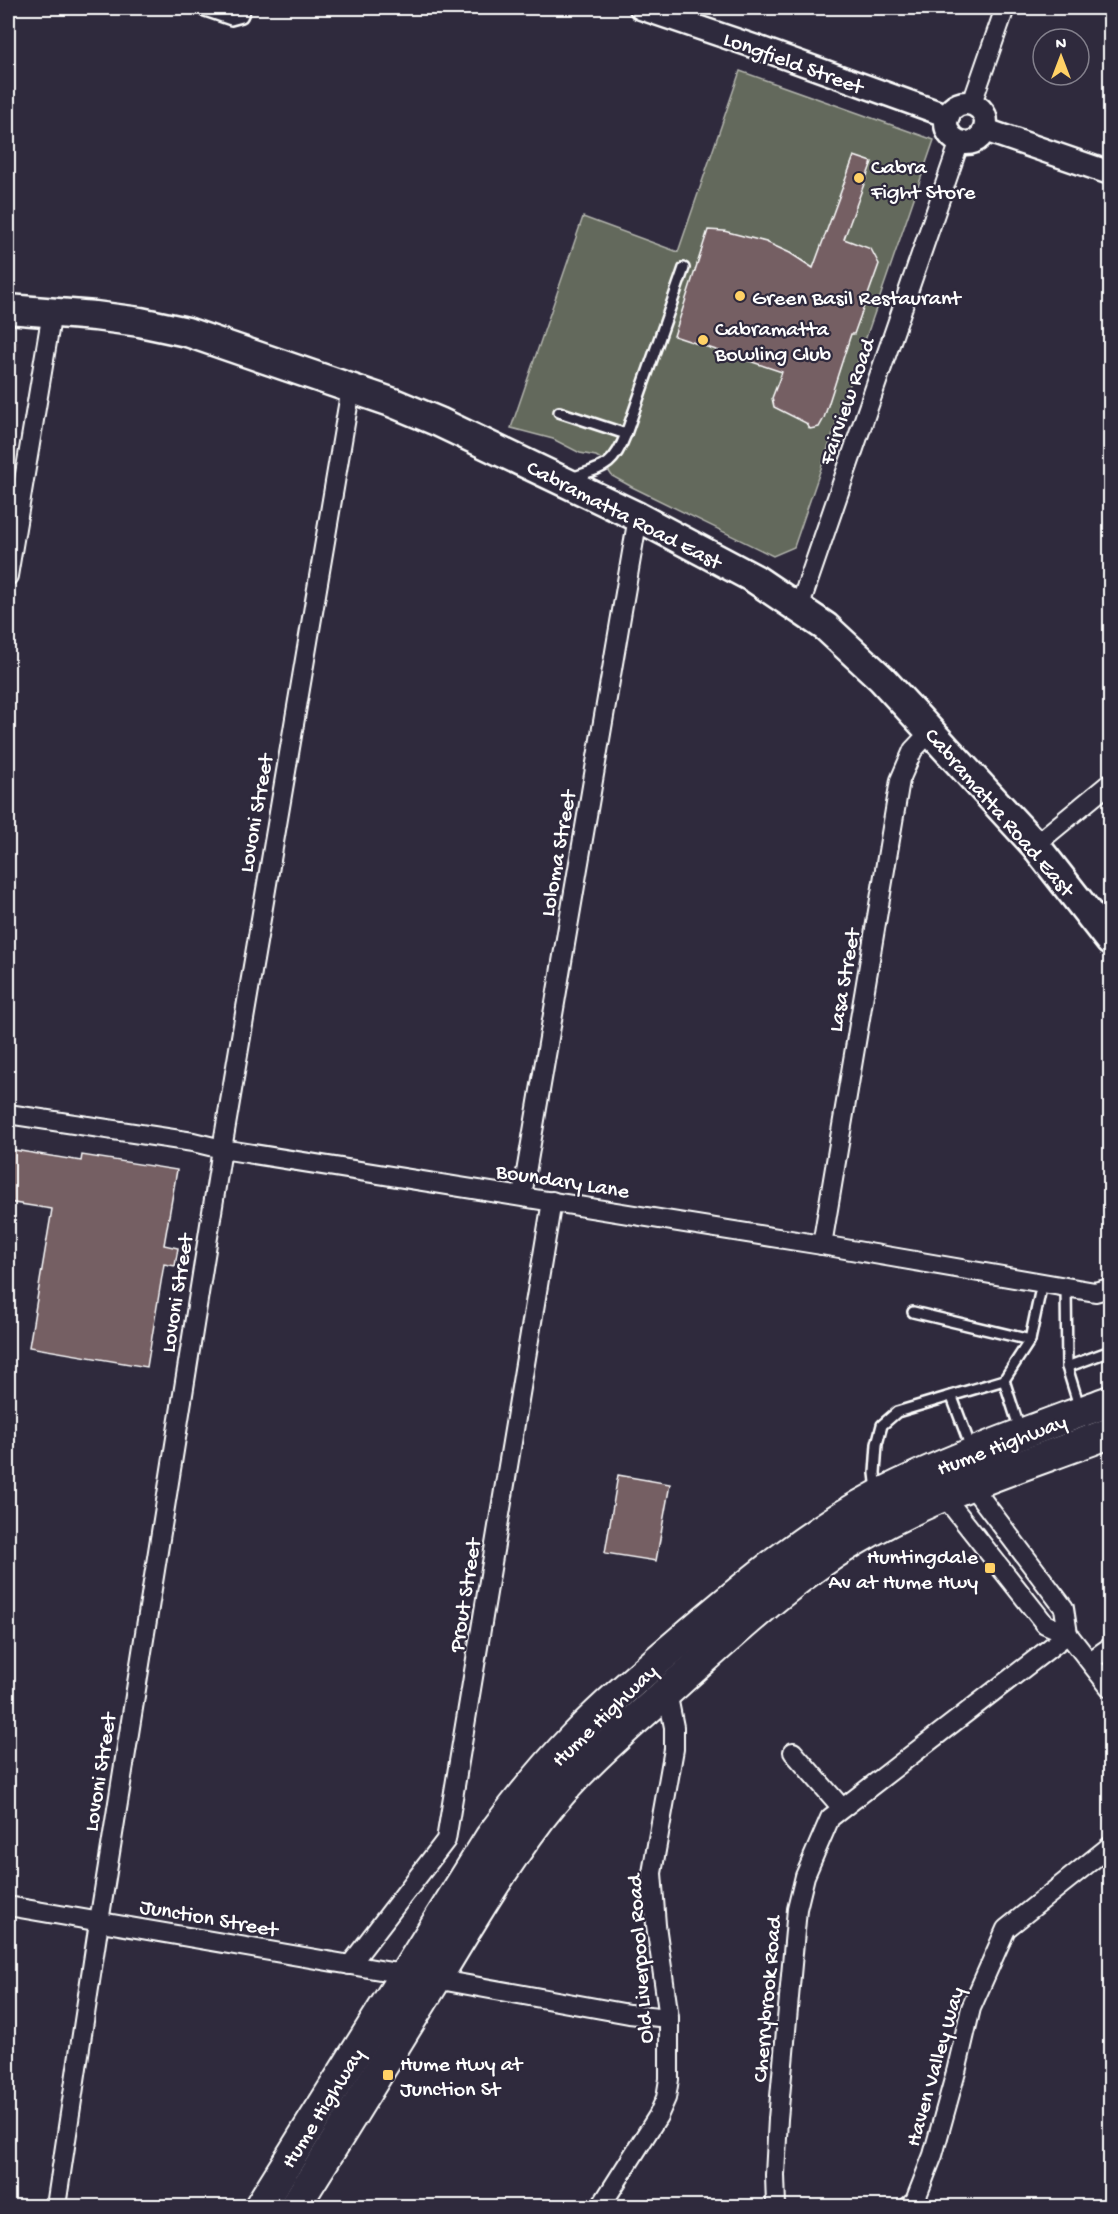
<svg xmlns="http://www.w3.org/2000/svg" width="1118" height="2214" viewBox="0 0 1118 2214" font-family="'Gochi Hand',sans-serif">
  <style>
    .built { fill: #443a49 }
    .green { fill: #64695b; stroke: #b2b4ad; stroke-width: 1.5 }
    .building { fill: #755e64; stroke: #fff; stroke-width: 1.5 }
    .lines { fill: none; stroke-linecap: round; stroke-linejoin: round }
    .service-casing { stroke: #fff; stroke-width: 14 }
    .minor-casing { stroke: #fff; stroke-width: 22 }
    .tertiary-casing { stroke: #fff; stroke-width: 27 }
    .primary-casing { stroke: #fff; stroke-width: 33 }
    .trunk-casing { stroke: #fff; stroke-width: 34 }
    .service { stroke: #2f2a3d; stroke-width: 9 }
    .minor { stroke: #2f2a3d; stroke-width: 18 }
    .tertiary { stroke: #2f2a3d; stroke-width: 22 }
    .primary { stroke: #2f2a3d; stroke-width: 28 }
    .trunk { stroke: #2f2a3d; stroke-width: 30 }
    .poi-dot { fill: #ffd166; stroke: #2f2a3d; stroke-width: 2 }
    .labels { text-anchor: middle; stroke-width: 4.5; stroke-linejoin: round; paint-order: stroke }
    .street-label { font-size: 22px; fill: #fff; stroke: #2f2a3d }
    .poi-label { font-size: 22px; fill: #fff; stroke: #2f2a3d; text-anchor: start }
  </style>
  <rect width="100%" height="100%" fill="#2f2a3d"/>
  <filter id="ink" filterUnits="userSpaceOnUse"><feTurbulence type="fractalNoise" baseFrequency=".0167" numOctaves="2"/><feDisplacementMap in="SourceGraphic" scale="12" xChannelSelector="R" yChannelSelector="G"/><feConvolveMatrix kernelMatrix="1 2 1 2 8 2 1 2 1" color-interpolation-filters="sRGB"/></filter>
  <g filter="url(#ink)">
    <path class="built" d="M8,336L12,337L18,342L8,407Z"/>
    <path class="green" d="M740,71L934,140L794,547L773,556L632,487L612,476L601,459L596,456L580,453L553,439L511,428L583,217L678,252Z"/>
    <g class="building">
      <path d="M854,156L872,162L844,239L871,249L879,264L854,334H851L824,418L819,427L810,429L806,423L774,407L772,398L782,372L674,336L708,230L724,231L766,242L790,253L813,268Z"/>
      <path d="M8,1149L81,1161L82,1155L177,1170L164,1245L178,1248L175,1266L164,1264L147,1367L29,1347L52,1209L8,1202Z"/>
      <path d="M618,1475L670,1484L656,1561L605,1553Z"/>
    </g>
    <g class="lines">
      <defs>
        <g id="service">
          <path d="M196,8L231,20L242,17L246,8"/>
          <path d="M559,412L626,434C613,468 603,467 571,478"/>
          <path d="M626,434L684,268"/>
          <path d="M1066,1287L1067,1367L1080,1409"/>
          <path d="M913,1312L1030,1340"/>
          <path d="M1067,1367L1110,1351"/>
          <path d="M1004,1380L1020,1430"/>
          <path d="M952,1397L971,1448"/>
          <path d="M877,1491L875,1473L877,1444L882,1425L897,1412L1004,1380L1030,1340L1042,1283"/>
        </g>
        <g id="minor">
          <path d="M972,103L1005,8"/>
          <path d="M8,576L52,312"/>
          <path d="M799,608L960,141"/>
          <path d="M1035,845L1110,783"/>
          <path d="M8,1114L193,1142L222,1149L822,1245L1095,1292L1110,1288"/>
          <path d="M522,1196L638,517"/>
          <path d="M822,1245L900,780L913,750L931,731"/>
          <path d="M971,1485L1064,1608L1068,1634"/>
          <path d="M944,1496L1045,1624L1068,1634L1110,1688"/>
          <path d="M1090,1661L1110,1647"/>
          <path d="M793,1752L842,1808"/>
          <path d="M8,1906L403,1974"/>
          <path d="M350,1965L446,1840L552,1201"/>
          <path d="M435,1979L629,2014L669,2018"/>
          <path d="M56,2206L99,1922L222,1149L351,388"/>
          <path d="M601,2206L658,2116L666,2098L669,2079V2018L656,1925L652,1873L674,1749V1727L667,1692"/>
          <path d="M776,2206L775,2175L778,2119L797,1909L805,1876L830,1818L1068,1634"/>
          <path d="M909,2206L915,2201L933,2155L956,2072L971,2008L1006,1929L1110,1846"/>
        </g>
        <g id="tertiary">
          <path d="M641,8L762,49L948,116"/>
          <circle cx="966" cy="123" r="20"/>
          <path d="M985,130L1110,173"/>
        </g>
        <path id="primary" d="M8,309L95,316L140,322L187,332L391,402L439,422L638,517L755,579L826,627L882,679L1035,845L1110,941"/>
        <g id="trunk">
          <path d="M260,2206L490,1838C516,1803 543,1769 574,1737C613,1697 657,1661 699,1625C756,1577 813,1530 879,1495C953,1457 1033,1430 1110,1401"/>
          <path d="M295,2206C344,2129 391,2051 439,1974C471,1921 503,1867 540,1818C579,1767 630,1725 677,1683C733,1634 789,1580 854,1541C933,1493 1024,1466 1110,1433"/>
        </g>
      </defs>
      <use href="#service" class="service-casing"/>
      <use href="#minor" class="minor-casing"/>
      <use href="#tertiary" class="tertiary-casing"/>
      <use href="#primary" class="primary-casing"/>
      <use href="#trunk" class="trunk-casing"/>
      <use href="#service" class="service"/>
      <use href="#minor" class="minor"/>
      <use href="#tertiary" class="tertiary"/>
      <use href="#primary" class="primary"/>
      <use href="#trunk" class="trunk"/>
    </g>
  </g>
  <g class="poi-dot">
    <circle cx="859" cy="178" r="6"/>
    <circle cx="740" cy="296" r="6"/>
    <circle cx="703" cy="340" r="6"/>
    <rect x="984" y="1562" width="12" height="12" rx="3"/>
    <rect x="382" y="2069" width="12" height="12" rx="3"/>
  </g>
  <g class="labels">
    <g class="street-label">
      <text transform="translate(794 61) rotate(20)" y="8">Longfield Street</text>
      <text transform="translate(845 401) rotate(-71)" y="8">Fairview Road</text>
      <text transform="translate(625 513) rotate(27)" y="8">Cabramatta Road East</text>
      <text transform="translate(1001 811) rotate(49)" y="8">Cabramatta Road East</text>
      <text transform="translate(254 813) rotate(-80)" y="8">Lovoni Street</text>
      <text transform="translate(556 853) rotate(-80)" y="8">Loloma Street</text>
      <text transform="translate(842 980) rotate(-80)" y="8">Lasa Street</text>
      <text transform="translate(563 1179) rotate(9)" y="8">Boundary Lane</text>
      <text transform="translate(175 1293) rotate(-81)" y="8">Lovoni Street</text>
      <text transform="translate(1001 1443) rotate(-21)" y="8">Hume Highway</text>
      <text transform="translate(463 1595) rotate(-81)" y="8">Prout Street</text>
      <text transform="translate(603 1714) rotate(-44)" y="8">Hume Highway</text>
      <text transform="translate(98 1772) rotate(-81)" y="8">Lovoni Street</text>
      <text transform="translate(209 1916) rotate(10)" y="8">Junction Street</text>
      <text transform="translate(638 1959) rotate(-94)" y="8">Old Liverpool Road</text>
      <text transform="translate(765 1999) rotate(-85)" y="8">Cherrybrook Road</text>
      <text transform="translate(933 2066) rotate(-74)" y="8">Haven Valley Way</text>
      <text transform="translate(321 2107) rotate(-58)" y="8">Hume Highway</text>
    </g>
    <g class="poi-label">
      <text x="871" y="173">Cabra<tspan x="871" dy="25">Fight Store</tspan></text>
      <text x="752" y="304">Green Basil Restaurant</text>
      <text x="715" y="335">Cabramatta<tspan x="715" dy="25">Bowling Club</tspan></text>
      <text x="978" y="1563" text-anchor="end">Huntingdale<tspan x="978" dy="25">Av at Hume Hwy</tspan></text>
      <text x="400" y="2070">Hume Hwy at<tspan x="400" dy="25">Junction St</tspan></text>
    </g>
  </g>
  <rect width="1118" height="2214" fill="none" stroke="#2f2a3d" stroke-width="30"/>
  <rect x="15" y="15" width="1088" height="2184" fill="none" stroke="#fff" stroke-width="2" filter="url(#ink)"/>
  <g transform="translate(1061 57)"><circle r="28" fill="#2f2a3d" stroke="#827f8b" stroke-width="1.5"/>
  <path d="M0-4.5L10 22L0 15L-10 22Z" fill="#ffd166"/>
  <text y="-9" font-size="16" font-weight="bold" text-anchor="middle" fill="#ffffff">N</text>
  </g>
</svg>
